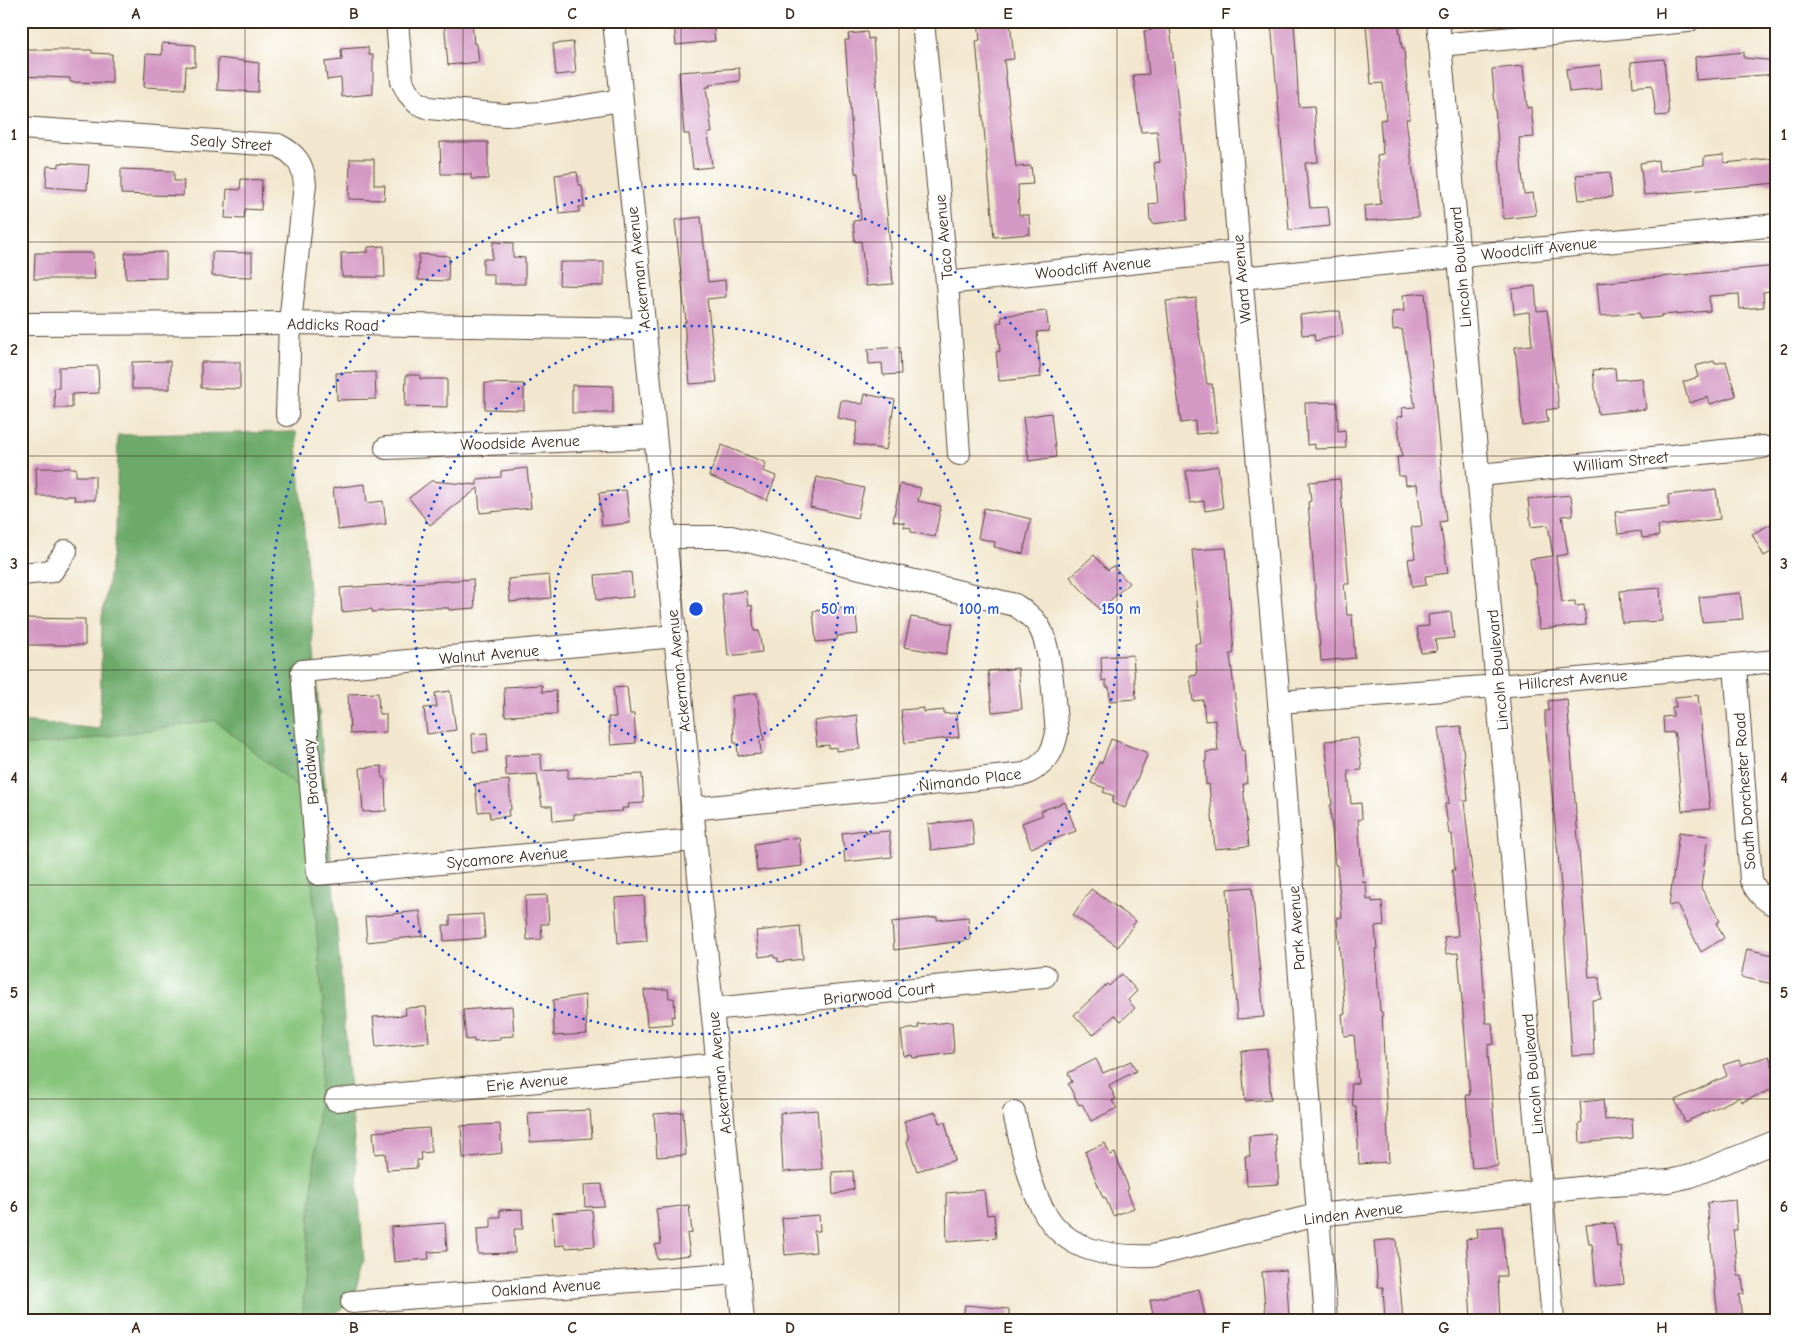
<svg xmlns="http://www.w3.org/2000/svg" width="1798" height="1341" viewBox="0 0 1798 1341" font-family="'Comic Neue',sans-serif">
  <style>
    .green { fill: #87c47b; stroke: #61774c }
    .forest { fill: #6daa6b; stroke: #546a44 }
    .building { fill: #d498c4 }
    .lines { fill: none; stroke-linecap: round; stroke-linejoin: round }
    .minor-casing { stroke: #564638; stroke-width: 24 }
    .minor { stroke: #fff; stroke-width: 22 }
    .grid { fill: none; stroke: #3b2a1e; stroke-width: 1; stroke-opacity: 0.55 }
    .ring { fill: none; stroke: #1d4ed8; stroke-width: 2.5; stroke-dasharray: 2.5 5 }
    .labels { text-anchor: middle; stroke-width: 4; stroke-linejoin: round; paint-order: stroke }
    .street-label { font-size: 16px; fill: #3b2a1e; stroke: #fff }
    .centre { fill: #1d4ed8; stroke: #fff; stroke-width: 2.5 }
    .ring-label { font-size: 15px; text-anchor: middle; font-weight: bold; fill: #1d4ed8; stroke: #fff; stroke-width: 4; stroke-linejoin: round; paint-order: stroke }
    .neatline { fill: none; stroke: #3b2a1e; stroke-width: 2 }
    .grid-label { font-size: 16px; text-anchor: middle; font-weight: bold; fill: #3b2a1e }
  </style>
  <rect width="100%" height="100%" fill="#fff"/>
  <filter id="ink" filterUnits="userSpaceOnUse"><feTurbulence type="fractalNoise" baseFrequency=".02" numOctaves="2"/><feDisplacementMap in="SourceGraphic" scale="10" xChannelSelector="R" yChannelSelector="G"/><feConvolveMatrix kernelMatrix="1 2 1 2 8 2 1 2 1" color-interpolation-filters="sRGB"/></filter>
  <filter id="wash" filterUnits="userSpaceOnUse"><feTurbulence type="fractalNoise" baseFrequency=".0096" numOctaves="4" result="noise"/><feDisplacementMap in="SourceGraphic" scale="20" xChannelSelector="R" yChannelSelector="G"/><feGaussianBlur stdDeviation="1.12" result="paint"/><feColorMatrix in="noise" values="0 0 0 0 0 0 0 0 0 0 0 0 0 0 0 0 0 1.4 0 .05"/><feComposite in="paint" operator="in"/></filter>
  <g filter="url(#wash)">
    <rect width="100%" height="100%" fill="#f2e7ce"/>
    <path class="green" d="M215,720L304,792L325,1026L302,1320H21V746L76,741Z"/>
    <path class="forest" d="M296,432L364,1260L352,1302L326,1320H302L325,1026L304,792L215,720L76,741L21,746V721L100,729L102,617L116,534L118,435Z"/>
    <g id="blocks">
      <g class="building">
        <path d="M444,21H472L474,44H477L479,62L448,65Z"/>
        <path d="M713,21L715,41L676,45L674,23Z"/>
        <path d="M978,21H1010L1014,59L1004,60L1016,167L1031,166L1033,184L1018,185L1019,215H1029L1030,234L994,237L976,41L980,40Z"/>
        <path d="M1151,21H1165L1166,29H1170L1171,35L1185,174L1187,220L1152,224V220H1150L1149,204L1158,203L1154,163L1160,162L1157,131L1141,132L1133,75L1149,74L1144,31L1152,30Z"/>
        <path d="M1294,21L1299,107L1314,106L1318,162L1305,163L1310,208L1328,207L1330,226L1289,230L1271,22Z"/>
        <path d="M1374,21H1398L1402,48H1404L1410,119H1406L1419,217L1365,221L1364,206L1381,204L1377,155L1383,154L1380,120L1386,119L1383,83L1371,84L1366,25L1374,24Z"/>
        <path d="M867,32L868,39L873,38L893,284L866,286L861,241L855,242L853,221L861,220L858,173H855L845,40H849L848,34Z"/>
        <path d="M573,42L576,73L556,75L553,44Z"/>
        <path d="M162,43L195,45V67L186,66L185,89L144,87L146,54L162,55Z"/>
        <path d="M368,47L369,55H373V94L342,97L341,78L327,80L325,62L342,60L341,49Z"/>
        <path d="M21,50H92V53L112,54V83L70,82V78L21,76Z"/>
        <path d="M1744,52V58L1777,61V74L1696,80L1695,57Z"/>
        <path d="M218,58L259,63L258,92L217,90Z"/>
        <path d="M1664,59L1669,115L1656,116L1652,85L1633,87L1631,62Z"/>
        <path d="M1600,65L1602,89L1569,92L1566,69Z"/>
        <path d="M1523,66L1527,108L1531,107L1534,137L1519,138L1524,194L1533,193L1536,215L1504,219L1492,69Z"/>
        <path d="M739,68L740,81L709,84L710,87H706L712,133H708L712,167L693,169L689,134H684L679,72Z"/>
        <path d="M440,142H488V179H471V174H441Z"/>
        <path d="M1724,155V163L1777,158V183L1644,195L1640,163L1658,160L1659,171L1704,165V157Z"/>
        <path d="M350,159H374V185H385L384,200L349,199Z"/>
        <path d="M59,163L89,165L87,190L46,187L47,166L59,167Z"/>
        <path d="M121,169L174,171V181H184L183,196L121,194Z"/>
        <path d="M577,172L579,185H582L584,207H579V212L559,214L555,175Z"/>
        <path d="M1610,172L1612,197L1579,200L1576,175Z"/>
        <path d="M241,179L262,180L261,210L245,209L244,219L225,218L227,189L240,190Z"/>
        <path d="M701,217L708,282L725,280L726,297L707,299L717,382L690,384L684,322H686L675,220Z"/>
        <path d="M493,242L513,243V257L525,258V284H494V274H483V259H492Z"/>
        <path d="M384,246L385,277H342L341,253L368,252V247Z"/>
        <path d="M166,252V278L126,279L125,253Z"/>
        <path d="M212,252L252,253V277L212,276Z"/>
        <path d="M35,253H93L95,279H34Z"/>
        <path d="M419,254L449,256L448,281L418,280Z"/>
        <path d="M560,262H604V286L559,285Z"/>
        <path d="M1777,266V290L1763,292L1764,307L1740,309L1739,294L1709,296L1710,311L1661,315V317L1640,319L1639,313L1600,316L1597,283Z"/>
        <path d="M1535,286L1537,311L1547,310L1559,408L1546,410L1548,422L1523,426L1515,347L1532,345L1529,312L1514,314L1512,289Z"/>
        <path d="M1425,293L1446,521L1440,522L1448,573L1425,576L1426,585L1412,587L1408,559L1415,558L1411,527L1422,526L1417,484L1406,485L1405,476H1399L1397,457H1402L1397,417L1403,416L1402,408L1415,407L1402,329L1393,330L1392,312L1404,311L1403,295Z"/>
        <path d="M1196,298V314L1207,384H1212L1217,432L1196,434L1195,421L1181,423L1166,301Z"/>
        <path d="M1046,311L1049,331L1037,332L1041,377L999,381L996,352L1000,351L997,323L1002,322L1001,316Z"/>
        <path d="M1331,311H1340L1343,335L1315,341L1314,334L1302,335L1300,315Z"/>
        <path d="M900,347L901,374L883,375L882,363L869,364L868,349Z"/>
        <path d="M170,361V389H132V362Z"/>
        <path d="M1714,361L1715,364L1726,361L1736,396L1710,404L1708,397L1689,403L1683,382L1698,377L1695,366Z"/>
        <path d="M201,362H240V389L201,388Z"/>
        <path d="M98,366L99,393L72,394V408H55L54,388H59V367Z"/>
        <path d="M1615,368L1616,380L1642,378L1646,409L1598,414L1593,370Z"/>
        <path d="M375,372L376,399L337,400L336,373Z"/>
        <path d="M406,375H420V379H447V407L405,406Z"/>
        <path d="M485,383L524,384V410L485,409Z"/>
        <path d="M572,385L613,386V413H572Z"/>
        <path d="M865,394L895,400L886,450L854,444L858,422L838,418L841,400L863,404Z"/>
        <path d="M1337,402L1338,431L1345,430L1346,448L1315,449V444L1307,445L1305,403Z"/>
        <path d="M1051,413L1056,457L1029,461L1023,417Z"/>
        <path d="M722,445L766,463L763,471L776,476L767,500L709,476Z"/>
        <path d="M1218,466L1223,508L1205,511L1204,501L1190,503L1186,471Z"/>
        <path d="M36,468H76V476H95V500H74L75,496H37Z"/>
        <path d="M527,468L531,508L480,513L478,488L430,525L409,498L431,481L477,485V479L501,477V471Z"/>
        <path d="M817,477L864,488L857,518L810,507Z"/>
        <path d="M1340,479L1349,584H1344L1347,615H1352L1355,658L1321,661L1308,502L1311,501L1309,482Z"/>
        <path d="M365,484L367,503L383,501L386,524L338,530L333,488Z"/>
        <path d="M900,484L921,488L918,501L941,506L935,537L911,532V528L904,527L905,523L893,521Z"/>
        <path d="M1716,489L1720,519L1658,526L1659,536L1642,538L1641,531L1618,534L1615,512L1669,506L1668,495Z"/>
        <path d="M626,490L630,523L602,526L599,493Z"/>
        <path d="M1571,495L1573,515L1562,516L1568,554L1556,556L1562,602L1575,601V606L1584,605L1586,625L1539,629L1536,583H1534L1530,559L1553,556L1548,525L1531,527L1528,499Z"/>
        <path d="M984,508L1031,519L1023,554L994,547L995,542L978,538Z"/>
        <path d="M1777,521V549L1764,556L1752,534Z"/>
        <path d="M1226,548L1234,653L1230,654L1240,741L1242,751L1245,750L1247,784H1243L1249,846L1215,849L1209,784L1206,785L1205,761H1206V752L1218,751L1215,720L1205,721L1203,700L1193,701L1190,676L1197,675L1195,644H1201L1192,550Z"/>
        <path d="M1094,555L1108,570L1113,566L1129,583L1100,610L1070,577Z"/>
        <path d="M631,572L633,597L597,600L595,575Z"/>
        <path d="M549,575L551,598L510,602L508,579Z"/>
        <path d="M473,579L475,608L449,610V608H425L372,612V609L342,612L340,588Z"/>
        <path d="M1660,588L1662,621L1622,623L1620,591Z"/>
        <path d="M746,591L748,606L752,605L754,631H759L762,652L728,656L722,594Z"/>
        <path d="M1740,593L1743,619L1702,622L1699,597Z"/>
        <path d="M855,607L858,634L837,636V640L816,642L813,611Z"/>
        <path d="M1451,612L1454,638L1435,640L1437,651L1421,653L1417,627L1429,626L1428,615Z"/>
        <path d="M911,617L953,624L946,654L904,647Z"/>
        <path d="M21,618L85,619V645H21Z"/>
        <path d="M1133,655L1136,699L1110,701L1109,687H1106V680L1102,681L1101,657Z"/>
        <path d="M1018,668L1022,709L992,712L988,671Z"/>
        <path d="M542,685V692L556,691L557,714L505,716L504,687Z"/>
        <path d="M627,687L630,714H634L636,743L611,745L608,717H616L613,688Z"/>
        <path d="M450,691L456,730L427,734L424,708L437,707L435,693Z"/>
        <path d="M378,693L379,714H386V732L350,734L348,694Z"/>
        <path d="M757,693L764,740H760L761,754L738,756L737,743H734L732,696Z"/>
        <path d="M1698,695L1710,809L1682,811L1676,742L1674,732L1664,733L1663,717L1673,716L1672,707H1676L1675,697Z"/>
        <path d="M1567,699L1589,978L1599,977L1601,999L1592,1000L1594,1055L1572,1056L1562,896L1545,721V711H1549L1548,701Z"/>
        <path d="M924,708V712L944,710V714L956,713L959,737L905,743L901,710Z"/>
        <path d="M857,715L860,749L836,751V747L829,748V745L817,746L814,721Z"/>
        <path d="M1461,726L1468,801H1464L1482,959L1486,1023H1492L1494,1044L1488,1045V1054L1498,1166L1472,1168L1466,1095H1470L1458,953L1446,954L1444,937L1458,936L1452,870H1455L1452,834H1449L1445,804L1449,803L1438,728Z"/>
        <path d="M487,733L488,751L473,752L472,734Z"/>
        <path d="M1358,738L1362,770L1348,771L1351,804L1361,803L1362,819L1358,820L1363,883L1366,882L1367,900L1372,899V902L1382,901L1384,925L1375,926L1377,949H1375L1380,1011L1382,1012L1389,1162L1359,1164L1356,1106H1353L1351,1084L1358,1083L1354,1035L1344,1036L1342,1014H1345L1337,918L1342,917L1337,865H1335L1330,805H1332L1325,741Z"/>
        <path d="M1111,739L1148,753L1125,808L1112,803L1114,796L1103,792L1105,788L1091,783L1099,762L1102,763Z"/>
        <path d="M541,754L542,771L568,769V778L642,774L644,803L628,804L629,808H622L623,811L574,814V819L553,821L552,806H542L537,774L506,776L505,756Z"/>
        <path d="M382,766V778H385L386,811L363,812L360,768Z"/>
        <path d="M509,780L511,810H508L509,816L490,818L489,811L478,812L475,784Z"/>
        <path d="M1065,802L1076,831L1031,848L1022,823L1043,815L1041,811Z"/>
        <path d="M972,819L974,845L931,850L928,824Z"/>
        <path d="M865,830L866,833L889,831L892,857L845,862L842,833Z"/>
        <path d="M1679,832L1708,836L1701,888L1720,921L1716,923L1724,938L1701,952L1677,904L1669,906Z"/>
        <path d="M799,837L802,866L757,871L754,844Z"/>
        <path d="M1252,887L1264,1017L1237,1019L1227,889Z"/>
        <path d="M1091,889L1136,921L1118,947L1073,915Z"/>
        <path d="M547,895L549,924H541L542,939L527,940L525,896Z"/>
        <path d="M644,896L647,941L618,943L615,898Z"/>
        <path d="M420,911L423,936L367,942L365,917Z"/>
        <path d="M483,914L485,938L444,941L443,925H450V916Z"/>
        <path d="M937,917V920L968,917L970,940L894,950L892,922Z"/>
        <path d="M800,926L803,959L778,962V958H774V955L759,957L756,931Z"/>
        <path d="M1747,949L1777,956V985L1741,977Z"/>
        <path d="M1122,974L1137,991L1128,1000L1135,1008L1121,1021L1115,1015L1093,1035L1074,1015L1107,984L1109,986Z"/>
        <path d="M668,989L669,998H674L675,1016L671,1017L672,1024L647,1026L644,990Z"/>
        <path d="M585,995L587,1034L554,1036L553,1000Z"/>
        <path d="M512,1006L514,1036L499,1037L500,1040L474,1042V1039L466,1040L463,1010Z"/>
        <path d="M426,1007L429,1042L376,1047L373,1017L406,1015L405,1008Z"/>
        <path d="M952,1022L954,1053L913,1058L912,1055L904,1056L901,1030L919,1028L918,1025Z"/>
        <path d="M1267,1049L1271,1099L1245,1101L1241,1051Z"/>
        <path d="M1769,1056L1777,1079V1087L1742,1102L1740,1097L1685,1122L1675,1100L1727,1076L1723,1065L1739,1060L1741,1065Z"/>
        <path d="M1096,1059L1103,1073L1131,1061L1136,1071L1109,1085L1116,1099L1112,1101L1117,1108L1091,1121L1082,1104L1079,1105L1068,1084L1072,1082L1068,1073Z"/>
        <path d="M1603,1100L1605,1120L1632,1118L1633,1138L1580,1143L1579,1123L1582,1122L1580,1102Z"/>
        <path d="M590,1110L592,1138L530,1142L528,1113Z"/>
        <path d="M817,1110L822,1169L783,1172L780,1113Z"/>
        <path d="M683,1112L686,1155L657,1157L654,1114Z"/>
        <path d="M936,1112L939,1123L945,1122L955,1160L917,1171L907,1142L909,1139L904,1121Z"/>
        <path d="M500,1124L502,1153L463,1158L461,1126Z"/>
        <path d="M429,1128L431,1152L420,1153L421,1160H417V1168L387,1170L385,1153L375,1154L373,1132Z"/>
        <path d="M1275,1134L1279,1184L1247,1186L1245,1156H1250L1249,1136Z"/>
        <path d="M1105,1143L1110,1155L1115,1153L1129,1189L1127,1190L1134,1208L1113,1216L1105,1197L1103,1198L1085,1152Z"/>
        <path d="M853,1171L854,1189L833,1195L832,1172Z"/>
        <path d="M602,1184L604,1206L585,1207L584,1185Z"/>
        <path d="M984,1190L987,1215L994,1214L996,1238L947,1242L946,1193Z"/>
        <path d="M1735,1200L1737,1230H1733L1738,1276H1742L1744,1294L1739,1295L1742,1317L1718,1319L1707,1203Z"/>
        <path d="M689,1205L692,1233L687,1234L690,1255L657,1259L655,1245L661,1244L656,1209Z"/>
        <path d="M522,1209L523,1229H514L515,1253L478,1254L477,1229L491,1228V1217H500V1210Z"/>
        <path d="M592,1210L595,1246L566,1248L564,1245L555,1246L552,1213Z"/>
        <path d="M819,1215L820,1231H814L816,1252L785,1255L782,1218Z"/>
        <path d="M445,1223L447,1251L428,1252L429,1259L394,1262L391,1227Z"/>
        <path d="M1614,1223L1617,1247L1621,1246L1624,1284L1596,1287L1592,1244H1589L1586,1225Z"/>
        <path d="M1502,1226L1506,1276H1498L1500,1320H1471L1466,1239L1478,1238L1477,1228Z"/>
        <path d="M1396,1239L1403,1320H1385L1383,1287H1378L1374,1241Z"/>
        <path d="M1286,1270L1289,1317L1266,1318L1262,1272Z"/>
        <path d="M1199,1289L1205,1316L1188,1320H1154L1150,1300Z"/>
        <path d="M965,1305L1009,1309V1320H963Z"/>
      </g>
    </g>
  </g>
  <g filter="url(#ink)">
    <use href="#blocks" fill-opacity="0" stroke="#564638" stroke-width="1"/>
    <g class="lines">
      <defs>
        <g id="minor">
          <path d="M397,21L402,81L408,93L417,103L429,108L505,115L543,113L621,100"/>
          <path d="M614,21L743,1320"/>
          <path d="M923,21L947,283L959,454"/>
          <path d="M1221,21L1239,251L1279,702L1326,1320"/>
          <path d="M1438,21L1553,1320"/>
          <path d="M1440,45L1688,21"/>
          <path d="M21,128L278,145C296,154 303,164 305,184L290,323L287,415"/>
          <path d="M1241,278L1777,225"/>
          <path d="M947,283L1239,251"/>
          <path d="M21,324L290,323L644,329"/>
          <path d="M386,448L655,437"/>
          <path d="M1479,475L1763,447"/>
          <path d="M665,537H731L1015,605C1024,611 1032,616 1038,625C1052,646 1054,706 1057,733C1053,754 1045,765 1025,774L692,809"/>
          <path d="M21,574L52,571L66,551"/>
          <path d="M675,636L302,671L318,874L695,840"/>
          <path d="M1735,665L1751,880C1757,893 1764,900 1777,906"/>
          <path d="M1279,702L1498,686L1777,661"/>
          <path d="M712,1009L1045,976"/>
          <path d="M336,1100L718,1064"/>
          <path d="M1014,1113C1035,1204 1042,1260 1152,1256L1317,1215L1599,1186L1669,1181L1691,1176L1777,1141"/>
          <path d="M352,1302L739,1273"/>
        </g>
      </defs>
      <use href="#minor" class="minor-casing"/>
      <use href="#minor" class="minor"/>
    </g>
  </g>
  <path class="grid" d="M245,21V1320M463,21V1320M681,21V1320M899,21V1320M1117,21V1320M1335,21V1320M1553,21V1320M21,242H1777M21,456H1777M21,670H1777M21,885H1777M21,1099H1777"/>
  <g class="ring">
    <circle cx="696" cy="609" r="142"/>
    <circle cx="696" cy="609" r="283"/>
    <circle cx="696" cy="609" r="425"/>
  </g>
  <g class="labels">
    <g class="street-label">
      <text transform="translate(231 142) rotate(4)" y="6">Sealy Street</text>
      <text transform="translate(943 237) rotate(-95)" y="6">Taco Avenue</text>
      <text transform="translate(1539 248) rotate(-6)" y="6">Woodcliff Avenue</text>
      <text transform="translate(1093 267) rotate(-6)" y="6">Woodcliff Avenue</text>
      <text transform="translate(1460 267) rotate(-95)" y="6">Lincoln Boulevard</text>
      <text transform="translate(638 268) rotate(-96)" y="6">Ackerman Avenue</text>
      <text transform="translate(1241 279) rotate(-95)" y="6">Ward Avenue</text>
      <text transform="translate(333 324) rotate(1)" y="6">Addicks Road</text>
      <text transform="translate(520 442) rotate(-2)" y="6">Woodside Avenue</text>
      <text transform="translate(1621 461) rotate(-6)" y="6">William Street</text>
      <text transform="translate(489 654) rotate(-5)" y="6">Walnut Avenue</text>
      <text transform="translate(1497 670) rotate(-95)" y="6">Lincoln Boulevard</text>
      <text transform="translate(678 671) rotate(-96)" y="6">Ackerman Avenue</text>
      <text transform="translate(1573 679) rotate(-5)" y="6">Hillcrest Avenue</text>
      <text transform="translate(310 772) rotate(-95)" y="6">Broadway</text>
      <text transform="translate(970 779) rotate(-7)" y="6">Nimando Place</text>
      <text transform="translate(1744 791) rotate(-94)" y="6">South Dorchester Road</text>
      <text transform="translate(507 857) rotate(-5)" y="6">Sycamore Avenue</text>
      <text transform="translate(1296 928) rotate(-94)" y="6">Park Avenue</text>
      <text transform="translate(879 993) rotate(-6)" y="6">Briarwood Court</text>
      <text transform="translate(719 1073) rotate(-96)" y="6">Ackerman Avenue</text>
      <text transform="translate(1532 1074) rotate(-95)" y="6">Lincoln Boulevard</text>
      <text transform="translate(527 1082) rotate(-5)" y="6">Erie Avenue</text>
      <text transform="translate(1353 1213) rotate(-7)" y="6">Linden Avenue</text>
      <text transform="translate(546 1287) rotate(-4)" y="6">Oakland Avenue</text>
    </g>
  </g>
  <circle cx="696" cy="609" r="8" class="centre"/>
  <g class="ring-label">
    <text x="838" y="614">50 m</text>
    <text x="979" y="614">100 m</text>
    <text x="1121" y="614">150 m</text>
  </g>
  <rect width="1798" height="1341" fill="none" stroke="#fff" stroke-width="55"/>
  <rect x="28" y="28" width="1742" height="1286" class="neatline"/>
  <g class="grid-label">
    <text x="136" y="19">A</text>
    <text x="354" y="19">B</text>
    <text x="572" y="19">C</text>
    <text x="790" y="19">D</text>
    <text x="1008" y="19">E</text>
    <text x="1226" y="19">F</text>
    <text x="1444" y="19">G</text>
    <text x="1662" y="19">H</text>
    <text x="14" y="140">1</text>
    <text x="1784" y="140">1</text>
    <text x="14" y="355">2</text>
    <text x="1784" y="355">2</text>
    <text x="14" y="569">3</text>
    <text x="1784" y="569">3</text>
    <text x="14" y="783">4</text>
    <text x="1784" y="783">4</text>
    <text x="14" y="998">5</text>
    <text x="1784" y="998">5</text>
    <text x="14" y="1212">6</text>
    <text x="1784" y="1212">6</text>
    <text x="136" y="1333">A</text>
    <text x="354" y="1333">B</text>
    <text x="572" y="1333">C</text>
    <text x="790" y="1333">D</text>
    <text x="1008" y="1333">E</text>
    <text x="1226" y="1333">F</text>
    <text x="1444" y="1333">G</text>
    <text x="1662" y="1333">H</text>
  </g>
</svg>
